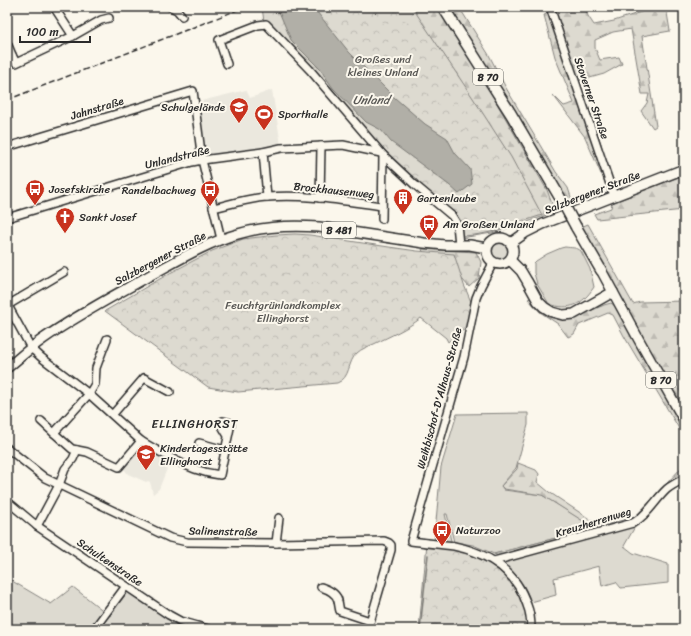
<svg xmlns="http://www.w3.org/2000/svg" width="691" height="636" viewBox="0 0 691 636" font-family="Sriracha,sans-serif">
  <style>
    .built { fill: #ebe8de }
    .grass { fill: #dddad0; stroke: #84827e }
    .forest { fill: url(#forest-firs); stroke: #84827e }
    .park { fill: url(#park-crowns); stroke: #84827e }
    .water { fill: #b1afa7; stroke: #7b7a75 }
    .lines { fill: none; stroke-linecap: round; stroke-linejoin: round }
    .stream { stroke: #7b7a75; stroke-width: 1.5 }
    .minor-casing { stroke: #2b2b2b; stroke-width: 10 }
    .major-casing { stroke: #2b2b2b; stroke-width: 12 }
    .highway-casing { stroke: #2b2b2b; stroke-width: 13 }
    .minor { stroke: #fbf7ec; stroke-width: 7 }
    .major { stroke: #fbf7ec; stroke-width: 9 }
    .highway { stroke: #fbf7ec; stroke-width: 10 }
    .rail { stroke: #2b2b2b; stroke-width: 1.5; stroke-dasharray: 6 3; stroke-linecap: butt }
    .highway-bridge-casing { stroke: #2b2b2b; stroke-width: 13; stroke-linecap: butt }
    .highway-bridge { stroke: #fbf7ec; stroke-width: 10 }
    .labels { text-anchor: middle; stroke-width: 4; stroke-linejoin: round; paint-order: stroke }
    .shield { fill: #fbf7ec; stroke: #696865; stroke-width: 1 }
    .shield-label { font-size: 10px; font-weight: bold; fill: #2b2b2b }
    .park-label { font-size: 11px; fill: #585754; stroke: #fbf7ec }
    .street-label { font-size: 11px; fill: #2b2b2b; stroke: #fbf7ec }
    .poi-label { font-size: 11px; fill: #2b2b2b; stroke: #fbf7ec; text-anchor: start }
    .water-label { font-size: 12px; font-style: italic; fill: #5a5956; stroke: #fbf7ec }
    .neighbourhood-label { font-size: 12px; letter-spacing: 1px; fill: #2b2b2b; stroke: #fbf7ec }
  </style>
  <defs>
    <pattern id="forest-firs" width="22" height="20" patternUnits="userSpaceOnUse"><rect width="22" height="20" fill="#dddad0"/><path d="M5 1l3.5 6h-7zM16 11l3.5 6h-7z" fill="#bebbb3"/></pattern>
    <pattern id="park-crowns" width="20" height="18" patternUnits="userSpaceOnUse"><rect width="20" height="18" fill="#dddad0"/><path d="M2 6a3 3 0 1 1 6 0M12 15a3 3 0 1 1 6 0" fill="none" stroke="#bebbb3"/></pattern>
  </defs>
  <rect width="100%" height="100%" fill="#fbf7ec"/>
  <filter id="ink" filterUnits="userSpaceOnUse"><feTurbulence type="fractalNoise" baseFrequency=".025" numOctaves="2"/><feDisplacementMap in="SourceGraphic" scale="8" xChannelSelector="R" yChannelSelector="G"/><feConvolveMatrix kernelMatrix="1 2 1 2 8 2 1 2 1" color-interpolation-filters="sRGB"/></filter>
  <g filter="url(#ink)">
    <g class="built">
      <path d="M246,90L250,98L272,90L281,145L204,157L197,102Z"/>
      <path d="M141,447L170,461L159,489L153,494L150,482L148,481L146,482L128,474L124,469V466L137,450Z"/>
    </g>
    <g class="grass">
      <circle cx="500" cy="251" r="11"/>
      <path d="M565,247C571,248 577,247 581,251L590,269L594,287C582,305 570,311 549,304L537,284L534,273V263L536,261L547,254L561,248Z"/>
      <path d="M528,413V425L516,468L501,486L504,490L542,495L595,528L494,554L473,545L454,542L447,514H445L452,545L434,543L441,467L457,414Z"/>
      <path d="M636,525L624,546L633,553L668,564V583L621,588L616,582L602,586L599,566L554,578L556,595L531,602C525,586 519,575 504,565L508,560Z"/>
      <path d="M7,578L51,604L73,587L110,616L128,591L178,626L195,629H7Z"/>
    </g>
    <g class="forest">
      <path d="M389,7H438L466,50L547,190L555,212L525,223L492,233L461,238L460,222Z"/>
      <path d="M446,7H459L489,55L506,88L556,172L568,188L573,203L568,205Z"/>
      <path d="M567,7H584L588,16L594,25L614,21L656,7H666L670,31L642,36L656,126L653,128L641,111L647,103L649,94H642L631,29L613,32L595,40V48L600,60L619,57L622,64L604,74L579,81L601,144L597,158L604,173L601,174L585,137L553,95L564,106L574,103L555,57L544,15Z"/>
      <path d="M684,175V210L597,219L594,214L611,208L612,203Z"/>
      <path d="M588,224L633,304L640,302L684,301V383L681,385L680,391L684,398V412L581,227Z"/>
      <path d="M422,249L476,252L481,262L479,278L469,287L455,271L423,252Z"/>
      <path d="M531,298L542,310L578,316L604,305L611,303L615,306L619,310L684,427V437L624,336L613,315L608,313L579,325L574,334L568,337L558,324L540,312L528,299Z"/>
      <path d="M518,463L536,470L539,474L537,482L549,492L600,526L635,517L684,465V478L635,521L499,556L494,554L594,528L542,495L504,489L501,486L517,469Z"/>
    </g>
    <g class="park">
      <path d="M262,7H412L473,98L511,157L542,215C535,217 528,220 521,222C502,230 480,236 459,236L458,220L398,168L264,22Z"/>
      <path d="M295,234L310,235L389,247L417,251L454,254L464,285L477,316C469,330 459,331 448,342L446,338L421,318C407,329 390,336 374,344C369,346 361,349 357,353C347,362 351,378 337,383L238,392L208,387L105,311L170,273L212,251L243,239L276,235Z"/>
      <path d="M427,543L453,546L494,561L523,594L531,629H419Z"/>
    </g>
    <path class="water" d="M277,7H313L349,52L395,98L425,124L447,138L455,153L470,169L472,184L459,194L449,185L391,142L381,130L366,122L333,88L320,69L291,40Z"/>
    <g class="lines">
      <path class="stream" d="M420,629L428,555"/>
      <defs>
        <g id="minor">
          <path d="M54,7L73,36"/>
          <path d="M171,7L177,10L182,16"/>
          <path d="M550,7L614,196"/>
          <path d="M7,43L12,55"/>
          <path d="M7,57L12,55L16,63L73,36L101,20L109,18"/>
          <path d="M227,64L219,40L258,25L266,24L310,70L383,155L415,185L452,216L457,224L459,245"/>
          <path d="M7,147L193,91L202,160L221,239"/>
          <path d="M263,152L267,197"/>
          <path d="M320,198L321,146"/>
          <path d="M213,208C231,204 249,198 268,197C306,194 344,201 382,206"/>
          <path d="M7,218L192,162L202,160L263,152L281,148L343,145L381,153"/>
          <path d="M382,219L383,155"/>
          <path d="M493,263L481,286L476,298L464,357L411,541C425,543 441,544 454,546C488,553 516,571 527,605C530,612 531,621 531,629"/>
          <path d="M7,304L31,348L42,358L89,394L141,441C158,451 176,462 195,469C203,472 211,474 220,475L231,423L223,421L222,426L228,436"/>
          <path d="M8,305L64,272"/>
          <path d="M107,339L102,352L96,368L95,384L89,394L54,433L72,449L87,452L119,467L141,441"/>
          <path d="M113,414L144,378L170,392"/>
          <path d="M41,421L54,433"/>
          <path d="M199,443L225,450"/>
          <path d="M7,448L45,478L170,538L187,542L276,543L384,541L389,543L391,545V550L368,629"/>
          <path d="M7,501L37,526L169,615L180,621L208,629"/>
          <path d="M37,526L59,485L65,469L73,459L77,450"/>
          <path d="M276,543L279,518"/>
          <path d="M494,561L633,523C648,515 655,500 667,489C672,485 678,482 684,479"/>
          <path d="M321,587C327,589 337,593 338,601C339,605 339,608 340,611L370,621"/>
          <path d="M94,629L126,586"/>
        </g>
        <g id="major">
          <circle cx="500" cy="251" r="13"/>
          <path d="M511,243L525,233L543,224L684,169"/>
          <path d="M510,260L521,271L527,281L538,301L544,307L552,312L563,315L574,314L613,292"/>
          <path d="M601,270L639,340L684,420"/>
          <path d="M7,368C19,358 30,348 43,339C76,316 112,297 147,277C177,261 205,243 238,234C264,226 292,225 319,227L424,243L445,245H470L486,248"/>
        </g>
        <g id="highway">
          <path d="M443,7L511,114L562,201"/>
          <path d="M576,227L601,270"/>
        </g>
      </defs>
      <use href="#minor" class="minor-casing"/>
      <use href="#major" class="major-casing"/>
      <use href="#highway" class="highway-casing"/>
      <use href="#minor" class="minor"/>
      <use href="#major" class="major"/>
      <use href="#highway" class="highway"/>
      <path class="rail" d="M7,100L245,7"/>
      <defs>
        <path id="highway-bridge" d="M562,201L576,227"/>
      </defs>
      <use href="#highway-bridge" class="highway-bridge-casing"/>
      <use href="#highway-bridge" class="highway-bridge"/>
    </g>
  </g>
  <defs>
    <symbol id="school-pin" viewBox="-11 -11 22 30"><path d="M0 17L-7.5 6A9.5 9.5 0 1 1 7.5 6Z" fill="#c8321e" stroke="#fbf7ec"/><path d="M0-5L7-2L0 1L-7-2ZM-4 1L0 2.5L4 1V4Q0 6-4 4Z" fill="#fff"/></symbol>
    <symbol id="stadium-pin" viewBox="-11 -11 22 30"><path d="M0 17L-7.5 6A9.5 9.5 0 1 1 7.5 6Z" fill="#c8321e" stroke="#fbf7ec"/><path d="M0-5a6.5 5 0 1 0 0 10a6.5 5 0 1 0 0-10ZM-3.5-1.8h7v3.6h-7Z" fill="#fff"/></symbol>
    <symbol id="bus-pin" viewBox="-11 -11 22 30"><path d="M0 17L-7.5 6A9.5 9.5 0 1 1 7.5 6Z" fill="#c8321e" stroke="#fbf7ec"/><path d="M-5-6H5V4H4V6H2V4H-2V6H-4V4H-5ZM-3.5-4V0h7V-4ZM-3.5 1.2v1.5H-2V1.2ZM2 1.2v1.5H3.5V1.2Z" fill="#fff"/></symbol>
    <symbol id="building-pin" viewBox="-11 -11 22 30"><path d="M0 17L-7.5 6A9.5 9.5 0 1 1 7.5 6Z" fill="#c8321e" stroke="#fbf7ec"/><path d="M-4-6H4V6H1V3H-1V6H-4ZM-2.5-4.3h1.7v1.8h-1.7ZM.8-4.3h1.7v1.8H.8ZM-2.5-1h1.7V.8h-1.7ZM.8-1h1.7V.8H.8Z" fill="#fff"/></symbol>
    <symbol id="church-pin" viewBox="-11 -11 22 30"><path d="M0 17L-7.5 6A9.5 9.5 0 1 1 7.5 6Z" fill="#c8321e" stroke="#fbf7ec"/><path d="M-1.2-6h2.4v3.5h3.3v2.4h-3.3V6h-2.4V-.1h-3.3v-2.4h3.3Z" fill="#fff"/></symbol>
  </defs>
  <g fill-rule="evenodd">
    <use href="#school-pin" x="228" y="96" width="22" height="30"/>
    <use href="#stadium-pin" x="253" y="103" width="22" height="30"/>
    <use href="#bus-pin" x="24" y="178" width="22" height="30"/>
    <use href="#bus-pin" x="199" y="179" width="22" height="30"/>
    <use href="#building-pin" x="392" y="187" width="22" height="30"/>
    <use href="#church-pin" x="54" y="206" width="22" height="30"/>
    <use href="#bus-pin" x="418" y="213" width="22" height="30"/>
    <use href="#school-pin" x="135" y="443" width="22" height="30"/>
    <use href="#bus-pin" x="431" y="519" width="22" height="30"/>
  </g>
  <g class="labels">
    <g class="shield">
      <rect x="473" y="69" width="30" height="16" rx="3"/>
      <rect x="322" y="222" width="34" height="16" rx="3"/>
      <rect x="646" y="372" width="30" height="16" rx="3"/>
    </g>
    <g class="shield-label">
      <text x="488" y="81">B 70</text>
      <text x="339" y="234">B 481</text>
      <text x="661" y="384">B 70</text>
    </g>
    <g class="park-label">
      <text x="383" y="63">Großes und<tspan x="383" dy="13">kleines Unland</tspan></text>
      <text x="283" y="309">Feuchtgrünlandkomplex<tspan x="283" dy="13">Ellinghorst</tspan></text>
    </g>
    <g class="street-label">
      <text transform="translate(592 98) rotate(71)" y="4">Stoverner Straße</text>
      <text transform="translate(97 108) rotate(-17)" y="4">Jahnstraße</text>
      <text transform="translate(177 157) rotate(-14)" y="4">Unlandstraße</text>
      <text transform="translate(334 190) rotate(6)" y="4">Brockhausenweg</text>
      <text transform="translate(592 192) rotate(-21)" y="4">Salzbergener Straße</text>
      <text transform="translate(160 258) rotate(-28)" y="4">Salzbergener Straße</text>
      <text transform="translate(439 398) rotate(-75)" y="4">Weihbischof-D'Alhaus-Straße</text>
      <text transform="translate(593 522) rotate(-17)" y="4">Kreuzherrenweg</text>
      <text transform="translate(223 531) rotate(1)" y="4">Salinenstraße</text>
      <text transform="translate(110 562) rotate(34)" y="4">Schultenstraße</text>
    </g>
    <g class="poi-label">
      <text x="225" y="111" text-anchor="end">Schulgelände</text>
      <text x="278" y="118">Sporthalle</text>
      <text x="49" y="193">Josefskirche</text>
      <text x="196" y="194" text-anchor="end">Randelbachweg</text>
      <text x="417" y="202">Gartenlaube</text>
      <text x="79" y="221">Sankt Josef</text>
      <text x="443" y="228">Am Großen Unland</text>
      <text x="160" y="452">Kindertagesstätte<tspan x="160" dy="13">Ellinghorst</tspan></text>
      <text x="456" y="534">Naturzoo</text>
    </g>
    <g class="water-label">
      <text x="371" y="104">Unland</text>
    </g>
    <g class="neighbourhood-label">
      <text x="195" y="428">ELLINGHORST</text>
    </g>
  </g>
  <rect width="691" height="636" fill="none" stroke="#fbf7ec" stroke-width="24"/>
  <rect x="12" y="12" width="667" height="612" fill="none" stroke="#2b2b2b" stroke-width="1.5" filter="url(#ink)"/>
  <path d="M20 36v6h70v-6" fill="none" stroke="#2b2b2b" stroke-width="2"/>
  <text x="26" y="36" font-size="12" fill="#2b2b2b" stroke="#fbf7ec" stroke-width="3" paint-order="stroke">100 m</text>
</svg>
